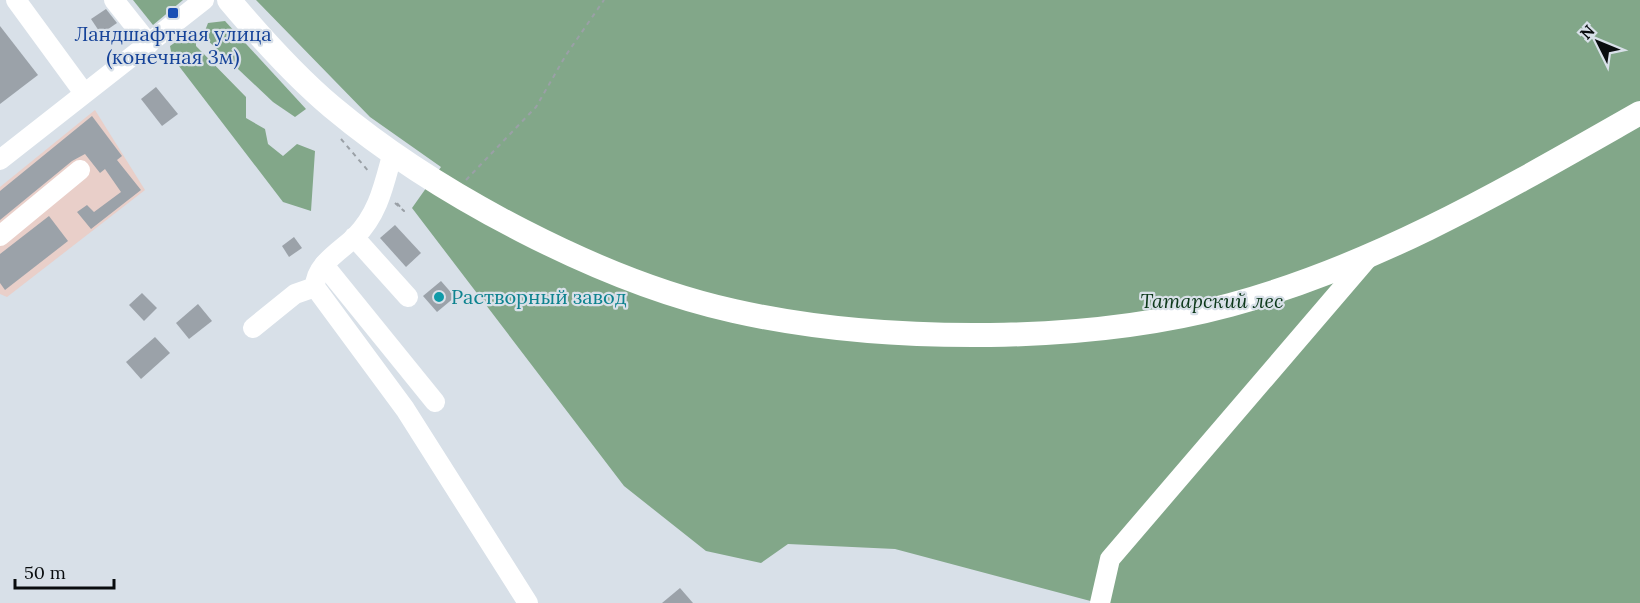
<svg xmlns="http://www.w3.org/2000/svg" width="1640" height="603" viewBox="0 0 1640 603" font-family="Lora,serif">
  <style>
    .industrial { fill: #e9cfc9 }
    .forest { fill: #82a789 }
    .building { fill: #9ba2a9 }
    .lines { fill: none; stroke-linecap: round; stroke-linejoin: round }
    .path { stroke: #9aa0a6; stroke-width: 2; stroke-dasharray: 4.5 4.5; stroke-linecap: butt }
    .minor { stroke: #fff; stroke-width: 20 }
    .major { stroke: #fff; stroke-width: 24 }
    .transit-dot { fill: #1a4fb4; stroke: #d8e0e8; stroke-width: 2 }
    .culture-dot { fill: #0f9aa8; stroke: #d8e0e8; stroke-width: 2 }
    .labels { text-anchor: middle; stroke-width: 4.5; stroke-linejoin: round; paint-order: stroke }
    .transit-label { font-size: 20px; fill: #164399; stroke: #d8e0e8 }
    .culture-label { font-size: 20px; fill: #0d838f; stroke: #d8e0e8; text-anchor: start }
    .park-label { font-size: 20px; font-style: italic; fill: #0c381a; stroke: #d8e0e8 }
  </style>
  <rect width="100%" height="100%" fill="#d8e0e8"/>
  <path class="industrial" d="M95,110L145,190L7,297L0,294V187Z"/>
  <g class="forest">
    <path d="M133,0H183L153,25Z"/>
    <path d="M256,0H1640V603H1098L895,549L788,544L761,563L706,551L624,486L412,208L441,167L370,117Z"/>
    <path d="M225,21L306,109L295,117L273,102L203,36L208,23Z"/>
    <path d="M189,33L196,36V46L246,97V118L265,129L268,144L283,156L297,144L315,151L311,211L283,202L172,57L170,46Z"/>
  </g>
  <g class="building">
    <path d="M106,9L117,23L101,34L91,19Z"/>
    <path d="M0,26L38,75L0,104Z"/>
    <path d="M156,87L178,114L162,126L141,99Z"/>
    <path d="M92,116L122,156L117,160L141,190L91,229L77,212L87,205L94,212L121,192L105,169L100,173L85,154L72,161L0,220V191Z"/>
    <path d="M49,216L68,241L5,290L0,283V254Z"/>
    <path d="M395,225L421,253L406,267L380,238Z"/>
    <path d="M294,237L302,248L289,257L282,246Z"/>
    <path d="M441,281L455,297L437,312L423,296Z"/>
    <path d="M142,293L157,308L144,321L129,305Z"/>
    <path d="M198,304L212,321L189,339L176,323Z"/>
    <path d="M155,337L170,353L141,379L126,362Z"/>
    <path d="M680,588L693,603H662Z"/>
  </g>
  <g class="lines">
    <g class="path">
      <path d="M341,139L370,173"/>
      <path d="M466,180L536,107L566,55L604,0"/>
      <path d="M395,203L404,211L396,202"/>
    </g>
    <g class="minor">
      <path d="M16,0L84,93"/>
      <path d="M114,0L149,44"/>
      <path d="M393,152C384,184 379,213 355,237C340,251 315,265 315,287L405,409L528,603"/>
      <path d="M0,160L204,0"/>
      <path d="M0,236L80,170"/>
      <path d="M354,237L408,297"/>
      <path d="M324,265L435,402"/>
      <path d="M253,328L295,294L315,287"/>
      <path d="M1100,603L1110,559L1368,258"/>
    </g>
    <path class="major" d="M229,0C261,38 294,75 332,107C436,194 602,282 734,311C818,330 904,336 990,335C1071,334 1152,326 1230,305C1378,265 1508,188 1640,113"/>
  </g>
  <rect class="transit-dot" x="167" y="7" width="12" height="12" rx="3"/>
  <circle class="culture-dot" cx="439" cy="297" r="6"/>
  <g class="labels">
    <g class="transit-label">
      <text x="173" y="41">Ландшафтная улица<tspan x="173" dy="23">(конечная 3м)</tspan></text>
    </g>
    <g class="culture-label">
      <text x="451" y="304">Растворный завод</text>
    </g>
    <g class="park-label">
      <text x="1212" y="308">Татарский лес</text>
    </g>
  </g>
  <g transform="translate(1598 42) rotate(313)" stroke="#d8e0e8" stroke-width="4.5" paint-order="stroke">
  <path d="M0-4.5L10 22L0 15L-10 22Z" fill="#090c0e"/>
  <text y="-9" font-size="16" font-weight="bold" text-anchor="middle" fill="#090c0e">N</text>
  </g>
  <path d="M15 579v9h99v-9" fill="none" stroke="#090c0e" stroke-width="3"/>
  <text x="24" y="579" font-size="18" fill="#090c0e" stroke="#d8e0e8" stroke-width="4.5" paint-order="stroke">50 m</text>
</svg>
